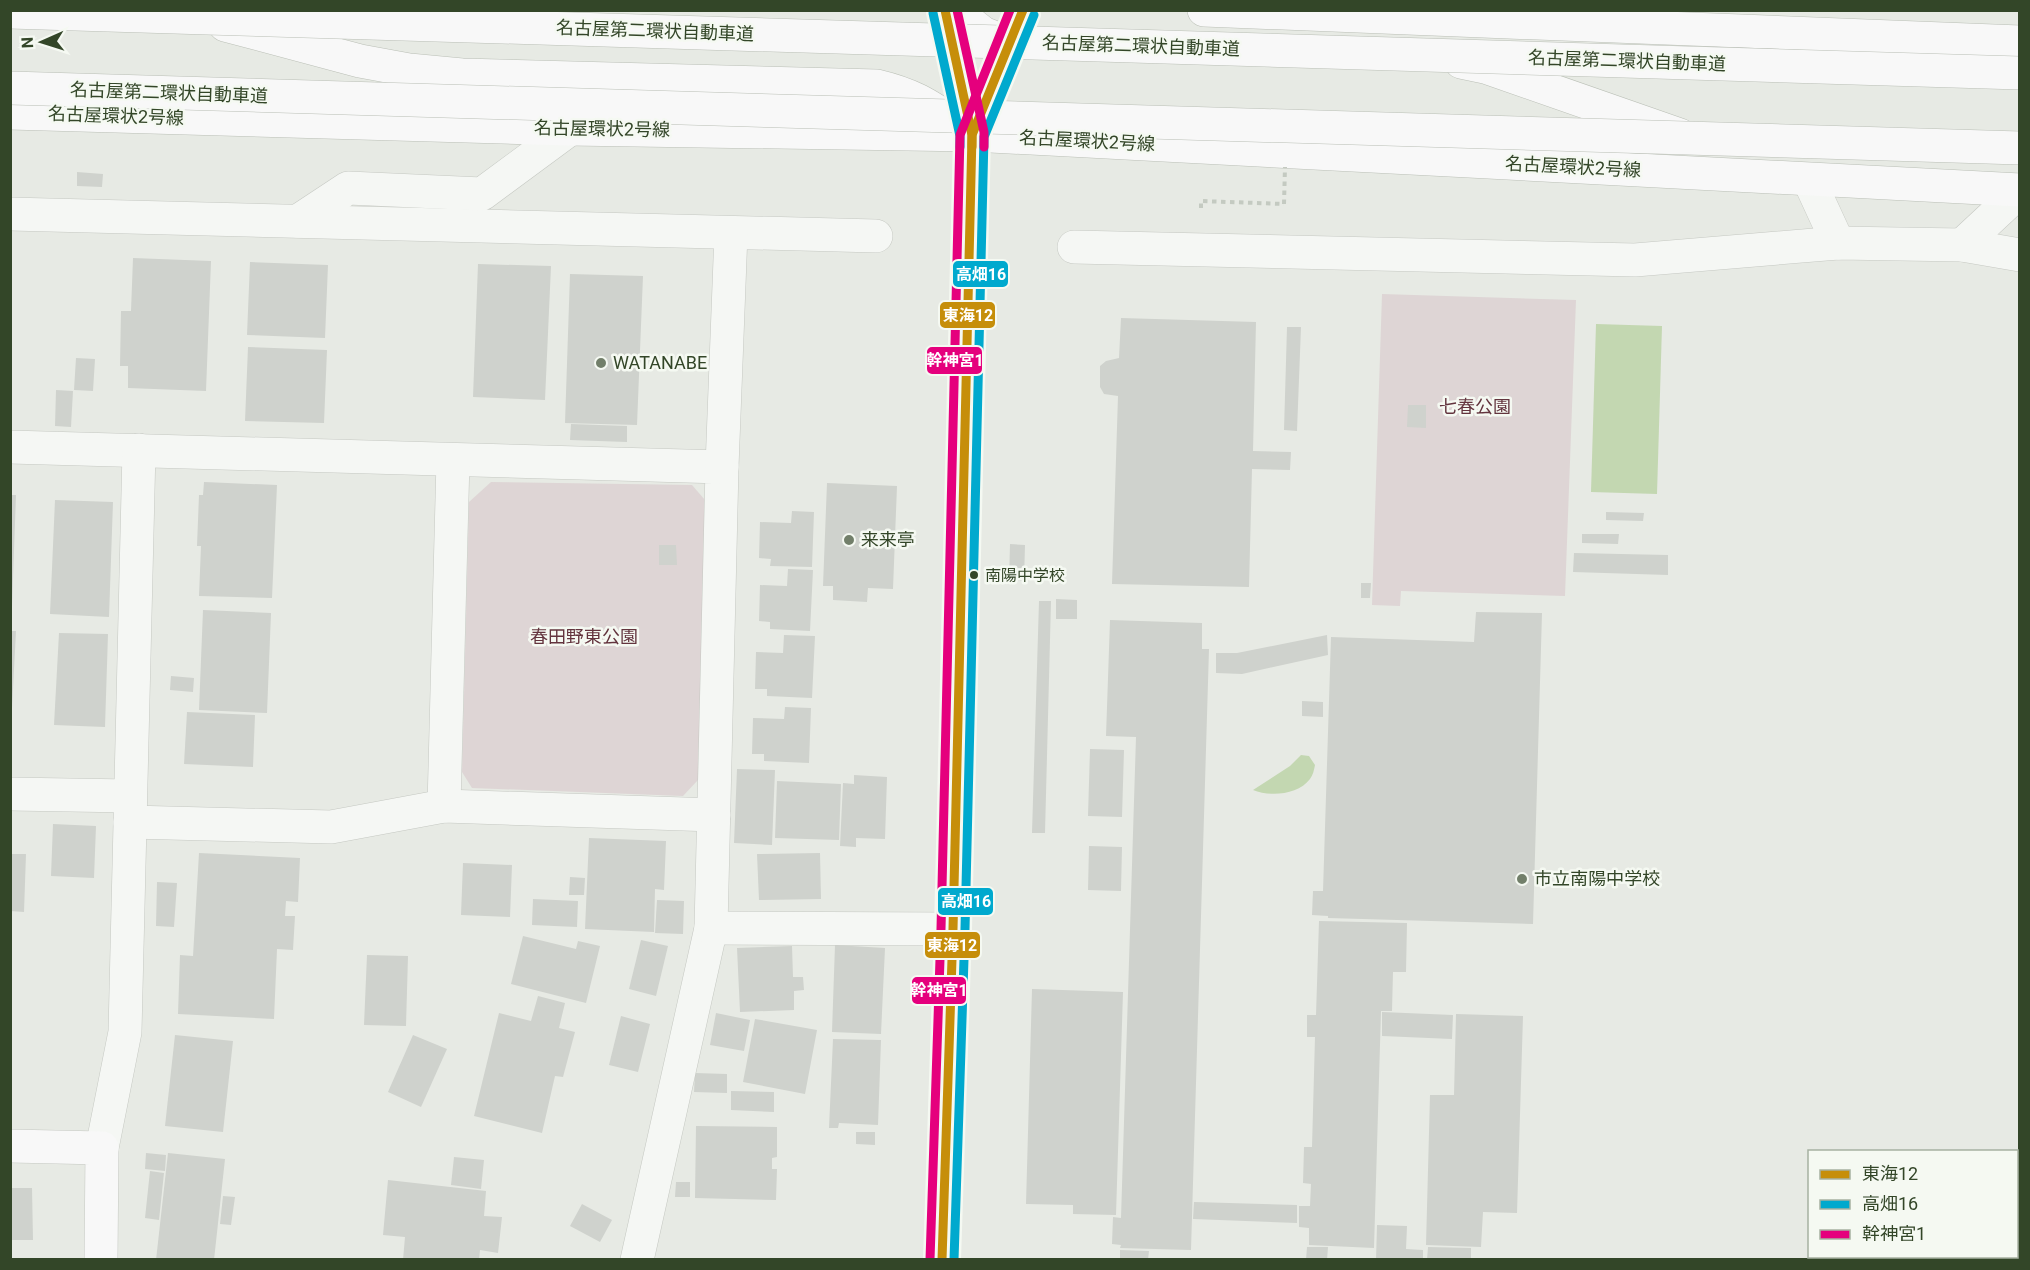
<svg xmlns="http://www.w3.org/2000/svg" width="2030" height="1270" viewBox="0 0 2030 1270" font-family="Roboto,'Noto Sans JP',sans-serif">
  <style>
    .green { fill: #ded5d5 }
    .water { fill: #c3d7b1 }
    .building { fill: #cfd2cd }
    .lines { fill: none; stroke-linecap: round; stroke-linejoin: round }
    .street-casing { stroke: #c5c8c2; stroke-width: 34 }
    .secondary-casing { stroke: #c5c8c2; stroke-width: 34 }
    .primary-casing { stroke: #c4c8c0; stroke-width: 34 }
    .highway-casing { stroke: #babfb6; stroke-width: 34 }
    .path { stroke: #c4cac1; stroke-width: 4; stroke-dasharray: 4.5 4.5; stroke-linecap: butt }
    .street { stroke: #f5f7f4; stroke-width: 33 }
    .secondary { stroke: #f8f8f8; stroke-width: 33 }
    .primary { stroke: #f8f8f8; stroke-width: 33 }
    .highway { stroke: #f8f8f8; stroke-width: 33 }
    .highway-bridge-casing { stroke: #babfb6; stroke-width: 34; stroke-linecap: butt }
    .path-bridge { stroke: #c4cac1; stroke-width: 4; stroke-dasharray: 4.5 4.5; stroke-linecap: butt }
    .highway-bridge { stroke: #f8f8f8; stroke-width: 33 }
    .bus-1-casing { stroke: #f5f9f2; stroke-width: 14 }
    .bus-2-casing { stroke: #f5f9f2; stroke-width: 14 }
    .bus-3-casing { stroke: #f5f9f2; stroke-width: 14 }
    .bus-1 { stroke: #c68e0a; stroke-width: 9 }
    .bus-2 { stroke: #00a9ce; stroke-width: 9 }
    .bus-3 { stroke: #e5007d; stroke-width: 9 }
    .poi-dot { fill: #727f6a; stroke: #f5f9f2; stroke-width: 2 }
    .bus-dot { fill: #334628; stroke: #f5f9f2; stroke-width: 2 }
    .labels { text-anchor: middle; stroke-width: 5; stroke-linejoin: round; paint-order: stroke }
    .bus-label { font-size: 16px; fill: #334628; stroke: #f5f9f2; text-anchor: start }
    .street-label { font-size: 18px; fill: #334628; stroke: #f5f9f2 }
    .poi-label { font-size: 18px; fill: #334628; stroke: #f5f9f2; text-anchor: start }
    .park-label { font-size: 18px; fill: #63343e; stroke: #f5f9f2 }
    .line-badge { stroke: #f5f9f2; stroke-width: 2 }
    .badge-label { font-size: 16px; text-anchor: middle; font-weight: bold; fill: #fff }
  </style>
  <rect width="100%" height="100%" fill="#e7eae4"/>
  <g class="green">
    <path d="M1382,294L1576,300L1565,596L1401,591L1400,606L1372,605Z"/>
    <path d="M491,482L692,485L705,500L698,780L683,796L472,788L462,772L469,502Z"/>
  </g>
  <g class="water">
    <path d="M1596,324L1662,326L1657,494L1591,492Z"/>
    <path d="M1301,755L1309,756L1315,765C1314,770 1313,775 1310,779C1298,795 1270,797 1253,790L1290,766Z"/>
  </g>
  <g class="building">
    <path d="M77,172L103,174L102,187L77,186Z"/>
    <path d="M133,258L211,261L206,391L128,388V366H120L121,311H131Z"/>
    <path d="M250,262L328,265L325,338L247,335Z"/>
    <path d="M478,264L551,266L545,400L473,397Z"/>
    <path d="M570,274L643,276L637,425L565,423Z"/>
    <path d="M1121,318L1256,322L1253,451L1291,452L1290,470L1252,469L1249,587L1112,584L1118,396L1104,394L1100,387V366L1106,361L1119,358Z"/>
    <path d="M1287,327H1301L1297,431L1284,430Z"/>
    <path d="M248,347L327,350L324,423L245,421Z"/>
    <path d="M76,358L95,359L93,391L74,390Z"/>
    <path d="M56,390L73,391L71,427L55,426Z"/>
    <path d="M1408,405H1426V428L1407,427Z"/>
    <path d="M571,424L627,426V442L570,440Z"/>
    <path d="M204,482L277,485L272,598L199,596L201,546H197L199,495H203Z"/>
    <path d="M827,483L897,486L893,589L868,588L867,602L833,600V586H823Z"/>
    <path d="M10,495H16L12,606H10Z"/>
    <path d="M55,500L113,502L109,617L50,614Z"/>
    <path d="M792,511L814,512L812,567L770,566L771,559L759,558L760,522L791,523Z"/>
    <path d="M1606,512L1644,513L1643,521L1606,520Z"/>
    <path d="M1582,534H1619L1618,544L1582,543Z"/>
    <path d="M1010,544L1025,545L1024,581H1009Z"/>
    <path d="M659,545H676L677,565H659Z"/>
    <path d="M1574,553L1668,555V575L1573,572Z"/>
    <path d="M788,569L813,570L810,631L770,629V622L759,621L760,585L787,586Z"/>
    <path d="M1361,583H1371L1370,598H1361Z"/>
    <path d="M1056,599L1077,600V619H1056Z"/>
    <path d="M1039,601H1051L1045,833H1032Z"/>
    <path d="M203,610L271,613L267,713L199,710Z"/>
    <path d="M1476,612L1542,613L1533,924L1328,918V916L1312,915L1313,891H1323L1331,637L1474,642Z"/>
    <path d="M1110,620L1202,623V649H1209L1191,1250L1120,1248L1121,1245L1112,1244L1113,1217L1121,1218L1136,737L1106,736Z"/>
    <path d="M10,631H16L12,708H10Z"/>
    <path d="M59,633L108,634L105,727L54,725Z"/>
    <path d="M784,635L815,636L812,698L767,696V689H755L756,652L783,653Z"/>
    <path d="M1327,635L1328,655L1242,674L1216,673V653H1237Z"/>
    <path d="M171,676L194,678L193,692L170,690Z"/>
    <path d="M1302,701L1323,702V717L1302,716Z"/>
    <path d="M785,707L811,708L809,763L764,761V754H752L753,718L784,719Z"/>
    <path d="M187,712L255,715L253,767L184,764Z"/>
    <path d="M1090,749L1124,750L1122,817L1088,816Z"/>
    <path d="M737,769L775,770L772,845L734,843Z"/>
    <path d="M854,775L887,777L885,839L856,838V847L840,846L843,783L854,784Z"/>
    <path d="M777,781L841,784L839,840L775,838Z"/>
    <path d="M53,824L96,826L94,878L51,876Z"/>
    <path d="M589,838L666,841L664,890L655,889L654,932L585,929Z"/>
    <path d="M1089,846L1122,847L1121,891L1088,890Z"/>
    <path d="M199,853L300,858L298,902L286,901L285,916H295L293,950L277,949L274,1019L178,1014L180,955L193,956Z"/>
    <path d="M820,853L821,899L759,900L757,854Z"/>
    <path d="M10,854H26L24,912L10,911Z"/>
    <path d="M463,863L512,865L510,917L461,915Z"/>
    <path d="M570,877L585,878L584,895H569Z"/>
    <path d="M157,882L177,883L174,927L156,926Z"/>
    <path d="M533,899L578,901L577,927L532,925Z"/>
    <path d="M657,900L684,901L683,934L655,933Z"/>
    <path d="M1319,921L1407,923L1406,972H1393L1392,1011H1381L1374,1248L1309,1245V1228L1299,1227V1206H1310L1311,1184L1303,1183L1304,1147H1312L1315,1037H1307V1015H1316Z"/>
    <path d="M523,936L576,949L578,941L600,946L586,1003L511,984Z"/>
    <path d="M641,940L668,946L656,996L629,989Z"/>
    <path d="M835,945L885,948L881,1034L832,1032Z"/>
    <path d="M792,946L793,977H803L804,990L794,991V1010L740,1012L737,948Z"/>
    <path d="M367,955L408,956L406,1026L364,1025Z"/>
    <path d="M1032,989L1123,992L1116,1215L1073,1214V1205L1026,1204Z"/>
    <path d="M538,996L565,1003L559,1028L575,1032L563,1077L555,1076L542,1133L474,1116L499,1013L531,1021Z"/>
    <path d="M1382,1012L1453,1015L1452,1039L1382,1036Z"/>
    <path d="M716,1013L750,1020L744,1051L710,1045Z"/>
    <path d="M1456,1014L1523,1016L1517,1213L1483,1212L1481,1247L1426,1245L1430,1095H1454Z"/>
    <path d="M621,1016L650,1024L638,1072L609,1065Z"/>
    <path d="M755,1019L817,1030L805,1094L743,1082Z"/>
    <path d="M175,1035L233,1041L223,1132L165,1126Z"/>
    <path d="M413,1035L447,1049L421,1107L388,1092Z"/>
    <path d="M833,1039L881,1040L878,1125L839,1123L838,1128H829Z"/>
    <path d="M695,1073L727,1074V1093L694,1092Z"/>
    <path d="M731,1091L774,1092V1112L731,1110Z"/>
    <path d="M696,1126L777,1127V1157L772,1158V1169H777L776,1200L695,1198Z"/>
    <path d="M856,1132H875V1145L856,1144Z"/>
    <path d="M146,1153L166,1155L165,1171L145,1169Z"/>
    <path d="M168,1153L225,1159L214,1260H156Z"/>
    <path d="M454,1157L484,1160L481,1189L451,1185Z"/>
    <path d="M150,1171L164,1173L159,1220L145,1218Z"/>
    <path d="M388,1180L486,1191L484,1216L502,1217L498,1253L480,1250L479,1260H403L405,1237L383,1235Z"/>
    <path d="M676,1182H690V1197H675Z"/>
    <path d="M10,1188H32L33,1240H10Z"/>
    <path d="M223,1196L235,1197L231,1225L220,1224Z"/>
    <path d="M1194,1202L1297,1205V1223L1193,1219Z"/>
    <path d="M582,1204L612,1220L600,1242L570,1226Z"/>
    <path d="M1377,1225L1407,1226L1406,1249L1423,1250V1260H1376Z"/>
    <path d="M1307,1247H1328L1327,1260H1306Z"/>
    <path d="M1428,1247L1471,1248V1260H1427Z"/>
    <path d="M1120,1250L1149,1251L1148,1260H1120Z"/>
  </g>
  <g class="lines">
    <defs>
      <g id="street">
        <path d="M1809,180L1838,243"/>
        <path d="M10,214L876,236"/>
        <path d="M298,221L348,188L482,194L570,129"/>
        <path d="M1962,245L2020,191"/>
        <path d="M1074,247L1635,260L1838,243L1962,245L2020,255"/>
        <path d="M10,447L722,467L711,928L637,1260"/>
        <path d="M722,467L731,233"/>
        <path d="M10,794L130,796"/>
        <path d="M444,806L453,460"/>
        <path d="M130,822L331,827L444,806L714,815"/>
        <path d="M711,928L953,929"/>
        <path d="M102,1148L125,1032L139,450"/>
      </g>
      <path id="secondary" d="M10,1146L102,1148L101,1260"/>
      <g id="primary">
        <path d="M972,135L1023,10"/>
        <path d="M942,1260L953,929L972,135L946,14"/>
      </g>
      <g id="highway">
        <path d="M954,10L983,33L1011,44"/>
        <path d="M1204,10L2020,42"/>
        <path d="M225,25L360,61L409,70L462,75L877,86C911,94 927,104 956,124"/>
        <path d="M1461,62L1485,67L1680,135"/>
        <path d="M10,113L570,129L972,135L2020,190"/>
      </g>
    </defs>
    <use href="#street" class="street-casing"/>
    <use href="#secondary" class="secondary-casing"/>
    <use href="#primary" class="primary-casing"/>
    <use href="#highway" class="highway-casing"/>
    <path class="path" d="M1201,208V201L1284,204"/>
    <use href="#street" class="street"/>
    <use href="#secondary" class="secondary"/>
    <use href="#primary" class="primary"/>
    <use href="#highway" class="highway"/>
    <defs>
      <g id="highway-bridge">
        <path d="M10,12L2020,73"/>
        <path d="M10,88L2020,148"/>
      </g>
    </defs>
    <use href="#highway-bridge" class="highway-bridge-casing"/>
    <path class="path-bridge" d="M1284,204L1285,167"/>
    <use href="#highway-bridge" class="highway-bridge"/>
    <defs>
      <g id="bus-1">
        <path d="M945,10L972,135V147"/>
        <path d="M942,1260L953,929L972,135L1023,10"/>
      </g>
      <g id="bus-2">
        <path d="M933,13L960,136V147"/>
        <path d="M954,1260L965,929L984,137L1034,15"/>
      </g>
      <g id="bus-3">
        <path d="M957,10L984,132V147"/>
        <path d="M930,1260L941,929L960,135L1010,10"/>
      </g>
    </defs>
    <use href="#bus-1" class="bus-1-casing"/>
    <use href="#bus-2" class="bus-2-casing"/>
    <use href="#bus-3" class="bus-3-casing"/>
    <use href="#bus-1" class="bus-1"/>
    <use href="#bus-2" class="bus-2"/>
    <use href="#bus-3" class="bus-3"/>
  </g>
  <g class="poi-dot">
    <circle cx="601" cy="363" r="6"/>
    <circle cx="849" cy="540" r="6"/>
    <circle cx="1522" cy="879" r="6"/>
  </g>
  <circle class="bus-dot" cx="974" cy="575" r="5"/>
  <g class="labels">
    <g class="bus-label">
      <text x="985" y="581">南陽中学校</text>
    </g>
    <g class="street-label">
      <text transform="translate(655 31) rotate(2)" y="6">名古屋第二環状自動車道</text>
      <text transform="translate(1141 46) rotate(2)" y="6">名古屋第二環状自動車道</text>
      <text transform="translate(1627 61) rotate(2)" y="6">名古屋第二環状自動車道</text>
      <text transform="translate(169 93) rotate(2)" y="6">名古屋第二環状自動車道</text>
      <text transform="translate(116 116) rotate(2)" y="6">名古屋環状2号線</text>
      <text transform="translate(602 129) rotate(1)" y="6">名古屋環状2号線</text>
      <text transform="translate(1087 141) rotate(3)" y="6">名古屋環状2号線</text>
      <text transform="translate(1573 167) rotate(3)" y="6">名古屋環状2号線</text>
    </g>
    <g class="poi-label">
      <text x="613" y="369">WATANABE</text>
      <text x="861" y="546">来来亭</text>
      <text x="1534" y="885">市立南陽中学校</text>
    </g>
    <g class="park-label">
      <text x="1475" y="413">七春公園</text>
      <text x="584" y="643">春田野東公園</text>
    </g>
  </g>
  <g class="line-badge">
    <rect x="952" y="260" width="57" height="28" rx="6" fill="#00a9ce"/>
    <rect x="939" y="301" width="57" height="28" rx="6" fill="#c68e0a"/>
    <rect x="926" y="346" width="57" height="29" rx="6" fill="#e5007d"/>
    <rect x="937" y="887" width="57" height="29" rx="6" fill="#00a9ce"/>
    <rect x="924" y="931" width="57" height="28" rx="6" fill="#c68e0a"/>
    <rect x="911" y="976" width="56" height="29" rx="6" fill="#e5007d"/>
  </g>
  <g class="badge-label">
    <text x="981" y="280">高畑16</text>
    <text x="968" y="321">東海12</text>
    <text x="955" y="366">幹神宮1</text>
    <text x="966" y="907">高畑16</text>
    <text x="952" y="951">東海12</text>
    <text x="939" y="996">幹神宮1</text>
  </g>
  <rect width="2030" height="1270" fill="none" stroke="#334628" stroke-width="24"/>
  <rect x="1808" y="1150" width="210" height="108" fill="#f5f9f2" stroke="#a7b1a1" stroke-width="1.5"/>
  <rect x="1820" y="1170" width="30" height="9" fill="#c68e0a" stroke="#a7b1a1" stroke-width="1.5"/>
  <text x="1862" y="1180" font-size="18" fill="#334628">東海12</text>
  <rect x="1820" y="1200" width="30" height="9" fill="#00a9ce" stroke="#a7b1a1" stroke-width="1.5"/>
  <text x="1862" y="1210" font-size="18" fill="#334628">高畑16</text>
  <rect x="1820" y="1230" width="30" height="9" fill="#e5007d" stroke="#a7b1a1" stroke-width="1.5"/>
  <text x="1862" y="1240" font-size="18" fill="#334628">幹神宮1</text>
  <g transform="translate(42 42) rotate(267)" stroke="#f5f9f2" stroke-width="4.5" paint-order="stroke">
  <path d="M0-4.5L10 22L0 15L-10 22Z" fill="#334628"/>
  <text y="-9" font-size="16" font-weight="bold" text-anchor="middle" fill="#334628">N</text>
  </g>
</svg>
